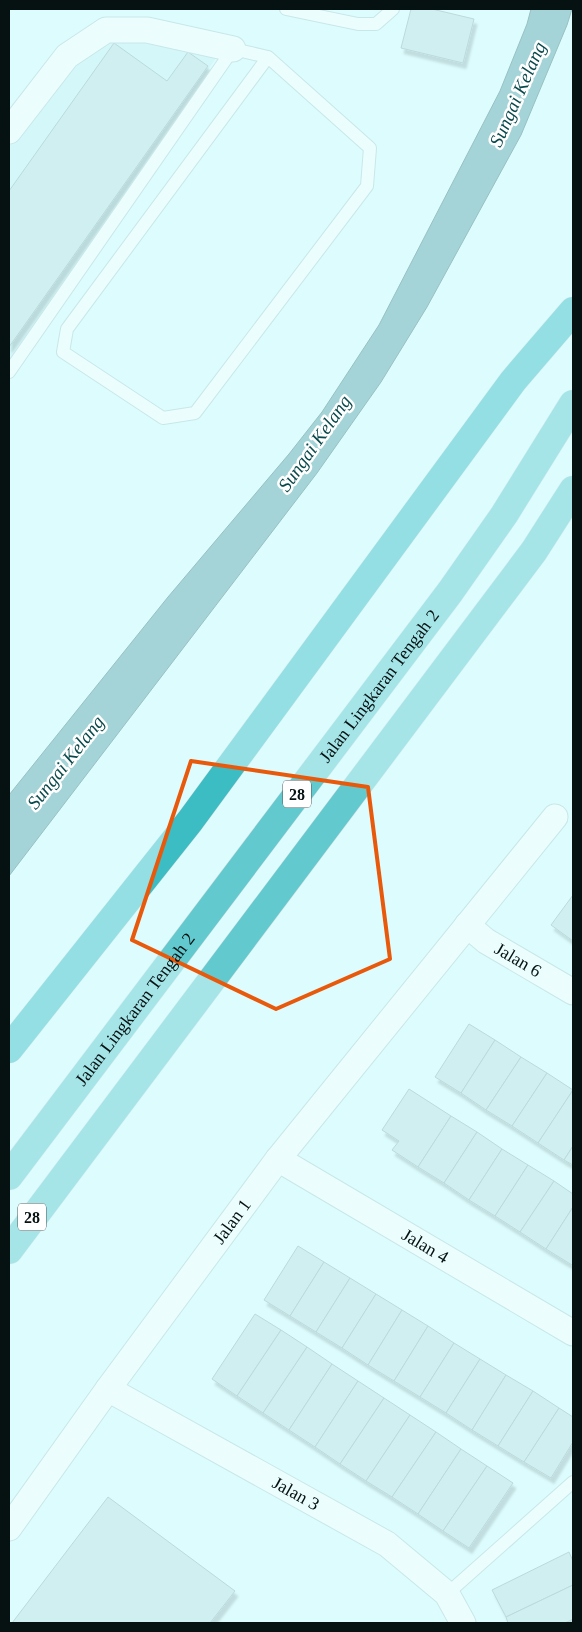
<svg xmlns="http://www.w3.org/2000/svg" width="582" height="1632" viewBox="0 0 582 1632" font-family="'Times New Roman',serif">
  <style>
    .built { fill: #c9f2f4 }
    .water { fill: #61a5a9; stroke: #46797c }
    .building { fill: #c1e0e1; stroke: #94b1b3; filter: url(#shadow) }
    .lines { fill: none; stroke-linecap: round; stroke-linejoin: round }
    .service-casing { stroke: #b0cfd0; stroke-width: 14 }
    .minor-casing { stroke: #b0cfd0; stroke-width: 27 }
    .trunk-casing { stroke: #e1e2e3; stroke-width: 29 }
    .motorway-casing { stroke: #e1e2e3; stroke-width: 29 }
    .service { stroke: #fff; stroke-width: 12 }
    .minor { stroke: #fff; stroke-width: 25 }
    .trunk { stroke: #62cacf; stroke-width: 28 }
    .motorway { stroke: #3bbdc3; stroke-width: 28 }
    .marked { fill: none; stroke: #e8590c; stroke-width: 4; stroke-linejoin: round }
    .labels { text-anchor: middle; stroke-width: 5; stroke-linejoin: round; paint-order: stroke }
    .shield { fill: #fff; stroke: #515859; stroke-width: 1 }
    .shield-label { font-size: 16px; font-weight: bold; fill: #061112 }
    .street-label { font-size: 18px; fill: #061112; stroke: #fff }
    .water-label { font-size: 19px; font-style: italic; fill: #08494c; stroke: #fff }
  </style>
  <defs>
    <filter id="shadow"><feDropShadow dx="3" dy="5.5" stdDeviation="1" flood-color="#0004"/></filter>
  </defs>
  <rect width="100%" height="100%" fill="#dcfcfd"/>
  <path class="built" d="M108,40L145,43L218,55L9,362V147L76,61Z"/>
  <path class="water" d="M531,9H572L567,25L521,135L427,307L381,382L317,473L9,876V795L168,597L289,454L322,412L379,325L500,91L527,24Z"/>
  <g class="building">
    <path d="M411,9H432L474,19L463,63L401,48Z"/>
    <path d="M114,43L167,81L188,52L208,66L9,347V191Z"/>
    <path d="M573,895V941L551,925Z"/>
    <path d="M469,1024L495,1040L461,1093L435,1077Z"/>
    <path d="M495,1040L521,1057L486,1110L461,1093Z"/>
    <path d="M521,1057L547,1073L512,1126L486,1110Z"/>
    <path d="M547,1073L573,1090L538,1143L512,1126Z"/>
    <path d="M409,1089L451,1116L418,1167L392,1150L399,1141L382,1130Z"/>
    <path d="M573,1090V1146L564,1160L538,1143Z"/>
    <path d="M451,1116L477,1132L444,1183L418,1167Z"/>
    <path d="M477,1132L502,1149L469,1200L444,1183Z"/>
    <path d="M573,1146V1165L564,1160Z"/>
    <path d="M502,1149L528,1165L495,1216L469,1200Z"/>
    <path d="M528,1165L554,1181L520,1232L495,1216Z"/>
    <path d="M554,1181L573,1194V1207L546,1249L520,1232Z"/>
    <path d="M573,1207V1263L572,1265L546,1249Z"/>
    <path d="M298,1246L324,1262L290,1316L264,1300Z"/>
    <path d="M324,1262L350,1278L316,1332L290,1316Z"/>
    <path d="M350,1278L376,1294L342,1348L316,1332Z"/>
    <path d="M376,1294L402,1310L368,1365L342,1348Z"/>
    <path d="M402,1310L428,1326L394,1381L368,1365Z"/>
    <path d="M255,1314L281,1330L237,1396L212,1379Z"/>
    <path d="M428,1326L454,1343L420,1397L394,1381Z"/>
    <path d="M281,1330L307,1347L263,1413L237,1396Z"/>
    <path d="M454,1343L480,1359L446,1413L420,1397Z"/>
    <path d="M307,1347L332,1364L289,1430L263,1413Z"/>
    <path d="M480,1359L506,1375L472,1430L446,1413Z"/>
    <path d="M332,1364L358,1381L315,1447L289,1430Z"/>
    <path d="M506,1375L533,1391L498,1446L472,1430Z"/>
    <path d="M358,1381L384,1398L340,1464L315,1447Z"/>
    <path d="M533,1391L559,1408L524,1462L498,1446Z"/>
    <path d="M384,1398L410,1415L366,1481L340,1464Z"/>
    <path d="M559,1408L573,1417V1442L551,1478L524,1462Z"/>
    <path d="M410,1415L436,1432L392,1497L366,1481Z"/>
    <path d="M436,1432L461,1449L418,1514L392,1497Z"/>
    <path d="M461,1449L487,1466L443,1531L418,1514Z"/>
    <path d="M487,1466L513,1483L469,1548L443,1531Z"/>
    <path d="M108,1497L235,1591L210,1623H12Z"/>
    <path d="M569,1552L573,1561V1585L506,1617L492,1590Z"/>
    <path d="M573,1585V1619L565,1623H508L506,1617Z"/>
  </g>
  <g class="lines">
    <defs>
      <g id="service">
        <path d="M286,9L358,24H376L393,9"/>
        <path d="M9,372L233,49L268,57L370,148L367,186L195,413L163,418L63,352L67,329L268,57"/>
        <path d="M447,1594L573,1482"/>
      </g>
      <g id="minor">
        <path d="M9,131L67,56L106,30H147L233,49"/>
        <path id="s1" d="M467,925L486,941L573,992"/>
        <path id="s2" d="M278,1159L573,1333"/>
        <path id="s3" d="M108,1389L387,1544L447,1594L463,1623"/>
        <path id="s4" d="M9,1528L108,1389L278,1159L555,817"/>
      </g>
      <g id="trunk">
        <path id="s5" d="M9,1176L450,592L504,515L573,404"/>
        <path d="M9,1250L534,551L573,490"/>
      </g>
      <path id="motorway" d="M9,1049L190,821L513,381L573,311"/>
    </defs>
    <use href="#service" class="service-casing"/>
    <use href="#minor" class="minor-casing"/>
    <use href="#trunk" class="trunk-casing"/>
    <use href="#motorway" class="motorway-casing"/>
    <use href="#service" class="service"/>
    <use href="#minor" class="minor"/>
    <use href="#trunk" class="trunk"/>
    <use href="#motorway" class="motorway"/>
  </g>
  <path d="M0 0H582V1632H0ZM191,761L368,787L390,959L276,1009L132,940Z" fill="#dcfcfd" fill-opacity=".55" fill-rule="evenodd"/>
  <path class="marked" d="M191,761L368,787L390,959L276,1009L132,940Z"/>
  <g class="labels">
    <g class="shield">
      <rect x="283" y="780.5" width="28" height="27" rx="4"/>
      <rect x="18" y="1203.5" width="28" height="27" rx="4"/>
    </g>
    <g class="shield-label">
      <text x="297" y="800">28</text>
      <text x="32" y="1223">28</text>
    </g>
    <g class="street-label">
      <text dy="6" stroke="none"><textPath href="#s5" startOffset="614">Jalan Lingkaran Tengah 2</textPath></text>
      <text dy="6" stroke="none"><textPath href="#s1" startOffset="62">Jalan 6</textPath></text>
      <text dy="6" stroke="none"><textPath href="#s5" startOffset="209">Jalan Lingkaran Tengah 2</textPath></text>
      <text dy="6" stroke="none"><textPath href="#s4" startOffset="379">Jalan 1</textPath></text>
      <text dy="6" stroke="none"><textPath href="#s2" startOffset="171">Jalan 4</textPath></text>
      <text dy="6" stroke="none"><textPath href="#s3" startOffset="215">Jalan 3</textPath></text>
    </g>
    <g class="water-label">
      <text transform="translate(517 94) rotate(-66)" y="7">Sungai Kelang</text>
      <text transform="translate(314 443) rotate(-55)" y="7">Sungai Kelang</text>
      <text transform="translate(65 762) rotate(-52)" y="7">Sungai Kelang</text>
    </g>
  </g>
  <rect width="582" height="1632" fill="none" stroke="#061112" stroke-width="20"/>
</svg>
